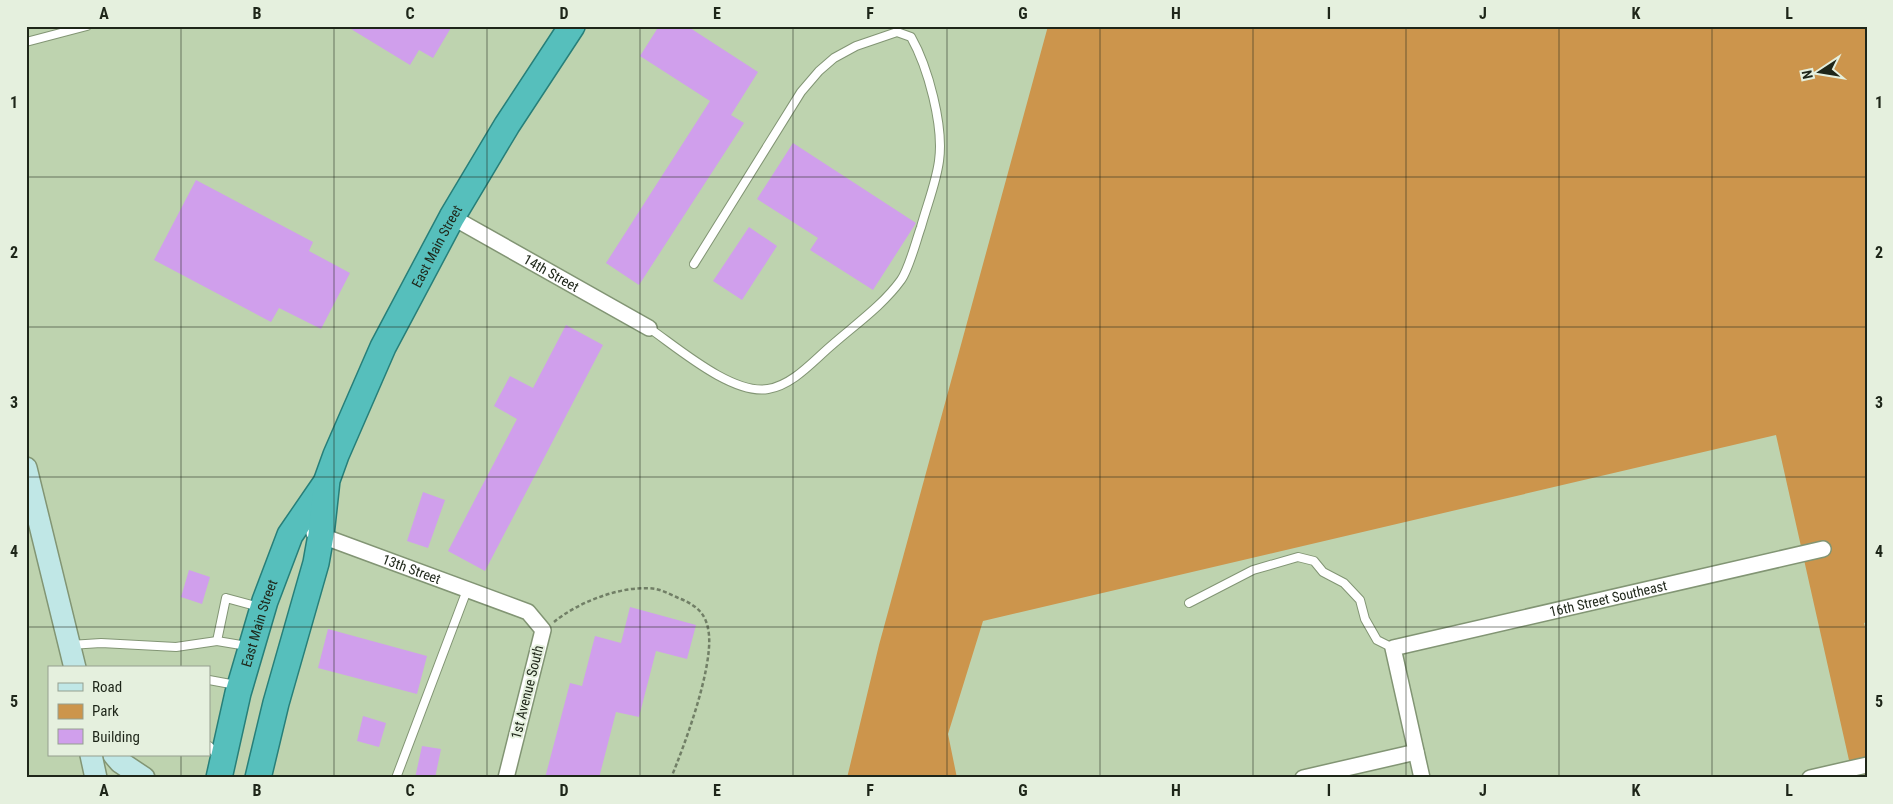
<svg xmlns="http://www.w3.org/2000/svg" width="1893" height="804" viewBox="0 0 1893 804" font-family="'Roboto Condensed',sans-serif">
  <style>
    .green { fill: #cc954c }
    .building { fill: #d09fec }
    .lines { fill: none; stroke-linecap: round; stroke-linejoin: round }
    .service-casing { stroke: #829574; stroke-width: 10 }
    .minor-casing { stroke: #829574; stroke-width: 18 }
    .secondary-casing { stroke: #829574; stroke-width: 24 }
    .trunk-casing { stroke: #277f79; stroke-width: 28 }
    .path { stroke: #717f66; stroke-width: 2.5; stroke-dasharray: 4 2.5; stroke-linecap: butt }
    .service { stroke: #fff; stroke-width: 8 }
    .minor { stroke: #fff; stroke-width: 15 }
    .secondary { stroke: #c0e7e6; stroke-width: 21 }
    .trunk { stroke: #56bfbc; stroke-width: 25 }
    .grid { fill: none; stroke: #1e2619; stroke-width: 1; stroke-opacity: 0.55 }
    .labels { text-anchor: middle; stroke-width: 4; stroke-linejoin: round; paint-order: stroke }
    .street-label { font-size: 14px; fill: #1e2619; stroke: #e5f0de }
    .neatline { fill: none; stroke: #1e2619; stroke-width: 2 }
    .grid-label { font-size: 16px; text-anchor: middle; font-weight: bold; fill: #1e2619 }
  </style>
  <rect width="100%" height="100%" fill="#bed3af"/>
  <path class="green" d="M1048,26H1867V622L1864,623L1867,634V778H1853L1776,435L983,621L948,734L957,778H847L879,645Z"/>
  <g class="building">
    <path d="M346,26H452L433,58L419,50L410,65Z"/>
    <path d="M659,26H687L758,72L731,115L744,123L639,285L606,263L710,101L640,56Z"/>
    <path d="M793,143L916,223L873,290L810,250L818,238L757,199Z"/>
    <path d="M196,180L313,242L309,251L350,273L321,329L279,308L271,322L154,260Z"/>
    <path d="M749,227L777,246L742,300L713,281Z"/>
    <path d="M566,325L603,345L485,571L448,551L517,419L494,406L510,376L533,388Z"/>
    <path d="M423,492L445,500L428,548L407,541Z"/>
    <path d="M189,570L210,577L202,604L181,597Z"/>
    <path d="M630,607L696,625L687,659L656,651L639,717L616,712L599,778H545L570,683L582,686L595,636L621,643Z"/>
    <path d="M328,629L427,656L417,694L318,668Z"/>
    <path d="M363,716L386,723L379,747L357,741Z"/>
    <path d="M422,746L441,749L435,778H415Z"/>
  </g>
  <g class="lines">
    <defs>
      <g id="service">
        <path d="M26,42L87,26"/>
        <path d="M649,328C678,348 732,395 768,389C793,385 813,361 832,345C856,324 883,305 901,280C909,269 916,241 921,227C927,205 936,183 939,161C944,126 928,67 911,37L897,32L856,46L834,58L819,71L801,92L694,264"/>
        <path d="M1189,603L1253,570L1298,557L1314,561L1323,572L1344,583L1360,600L1365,619L1377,640L1393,648"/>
        <path d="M70,645L101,643L176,647L217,641"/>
        <path d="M247,646L217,641L226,598L259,607"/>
        <path d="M209,680L236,685"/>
        <path d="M209,746L218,756"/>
        <path d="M396,778L467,590"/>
      </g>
      <g id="minor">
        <path id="s1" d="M452,217L649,328"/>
        <path id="s2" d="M314,533L528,612L543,630L506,778"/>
        <path d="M1303,778L1416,752"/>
        <path id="s3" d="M1422,778L1393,648L1823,549"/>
        <path d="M1810,778L1867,765"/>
      </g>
      <g id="secondary">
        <path d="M26,468L75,668"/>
        <path d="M91,755L96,778"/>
        <path d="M114,755L120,762L144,778"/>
      </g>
      <g id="trunk">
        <path id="s4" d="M219,778L238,693L265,601L290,535L325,484"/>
        <path id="s5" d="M258,778L276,703L316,563L321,535L327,480L336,455L383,347L452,217L507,125L572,26"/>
      </g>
    </defs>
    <use href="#service" class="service-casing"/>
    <use href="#minor" class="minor-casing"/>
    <use href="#secondary" class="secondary-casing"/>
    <use href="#trunk" class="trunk-casing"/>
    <path class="path" d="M554,622C578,602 624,584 656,589C665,591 673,596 681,599C699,607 707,615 709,635C712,671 685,744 671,778"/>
    <use href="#service" class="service"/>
    <use href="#minor" class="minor"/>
    <use href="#secondary" class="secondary"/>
    <use href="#trunk" class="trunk"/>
  </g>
  <path class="grid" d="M181,26V668M334,26V778M487,26V778M640,26V778M793,26V778M947,26V778M1100,26V778M1253,26V778M1406,26V778M1559,26V778M1712,26V778M26,177H1867M26,327H1867M26,477H1867M26,627H1867M181,755V778"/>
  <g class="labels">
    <g class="street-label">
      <text dy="5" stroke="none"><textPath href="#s5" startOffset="565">East Main Street</textPath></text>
      <text dy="5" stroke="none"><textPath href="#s1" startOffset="114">14th Street</textPath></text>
      <text dy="5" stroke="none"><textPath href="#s2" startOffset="104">13th Street</textPath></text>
      <text dy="5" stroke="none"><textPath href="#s3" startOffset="354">16th Street Southeast</textPath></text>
      <text dy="5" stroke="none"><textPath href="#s4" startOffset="160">East Main Street</textPath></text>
      <text transform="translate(527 692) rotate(-76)" y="5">1st Avenue South</text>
    </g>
  </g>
  <rect width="1893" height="804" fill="none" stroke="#e5f0de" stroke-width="55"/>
  <rect x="48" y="666" width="162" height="90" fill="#e5f0de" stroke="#959f8f"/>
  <rect x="58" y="683" width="25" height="8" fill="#c0e7e6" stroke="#959f8f"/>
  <text x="92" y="692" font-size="15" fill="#1e2619">Road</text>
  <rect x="58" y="704" width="25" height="15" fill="#cc954c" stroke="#959f8f"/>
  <text x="92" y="716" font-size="15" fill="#1e2619">Park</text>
  <rect x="58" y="729" width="25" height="15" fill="#d09fec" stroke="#959f8f"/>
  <text x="92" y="742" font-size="15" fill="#1e2619">Building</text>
  <g transform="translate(1820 72) rotate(258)" stroke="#e5f0de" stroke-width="4" paint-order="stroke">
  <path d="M0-4L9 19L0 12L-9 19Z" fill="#1e2619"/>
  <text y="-8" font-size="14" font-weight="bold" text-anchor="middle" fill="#1e2619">N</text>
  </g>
  <rect x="28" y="28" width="1838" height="748" class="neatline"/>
  <g class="grid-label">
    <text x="104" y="19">A</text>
    <text x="257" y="19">B</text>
    <text x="410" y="19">C</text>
    <text x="564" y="19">D</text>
    <text x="717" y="19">E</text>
    <text x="870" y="19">F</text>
    <text x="1023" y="19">G</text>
    <text x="1176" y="19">H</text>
    <text x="1329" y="19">I</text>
    <text x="1483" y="19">J</text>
    <text x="1636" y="19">K</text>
    <text x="1789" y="19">L</text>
    <text x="14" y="108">1</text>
    <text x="1879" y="108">1</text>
    <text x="14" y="258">2</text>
    <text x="1879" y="258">2</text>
    <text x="14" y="408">3</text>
    <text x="1879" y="408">3</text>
    <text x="14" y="557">4</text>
    <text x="1879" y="557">4</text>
    <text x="14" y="707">5</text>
    <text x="1879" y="707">5</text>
    <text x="104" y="796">A</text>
    <text x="257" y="796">B</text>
    <text x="410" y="796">C</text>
    <text x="564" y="796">D</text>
    <text x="717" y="796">E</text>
    <text x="870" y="796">F</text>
    <text x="1023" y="796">G</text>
    <text x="1176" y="796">H</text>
    <text x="1329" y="796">I</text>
    <text x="1483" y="796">J</text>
    <text x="1636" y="796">K</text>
    <text x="1789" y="796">L</text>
  </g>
</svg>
